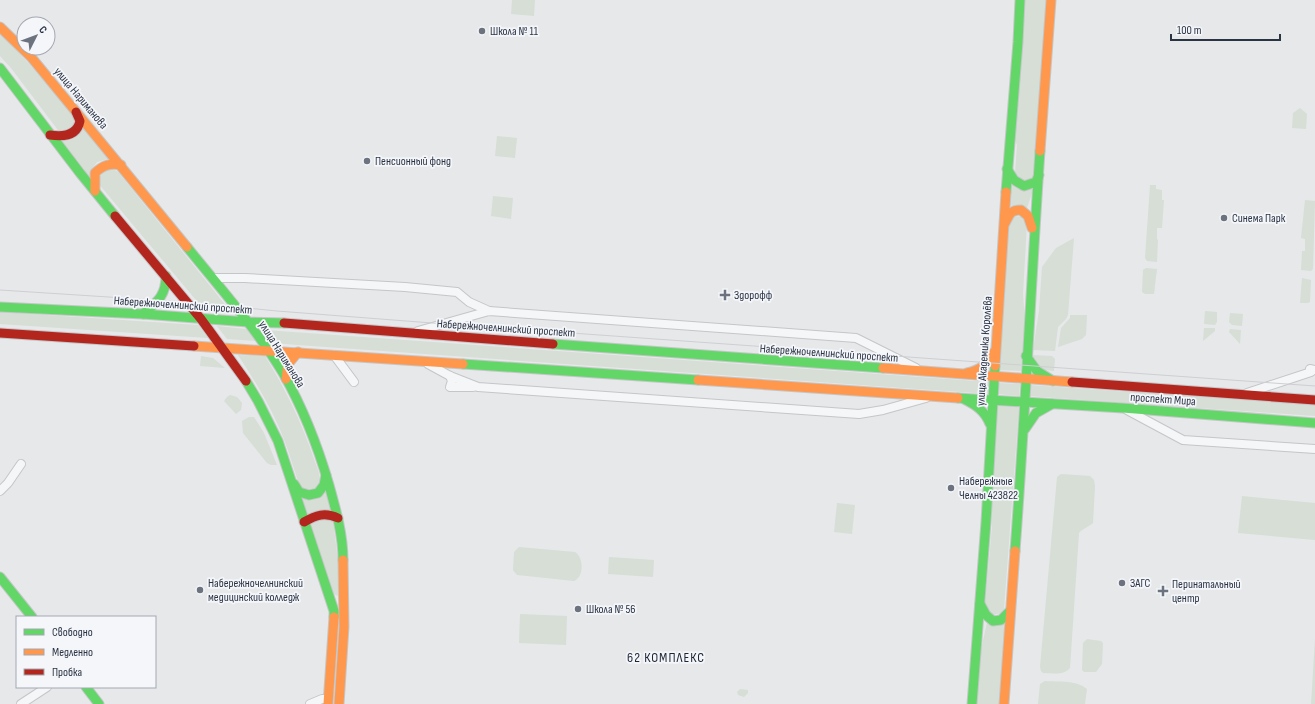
<svg xmlns="http://www.w3.org/2000/svg" width="1315" height="704" viewBox="0 0 1315 704" font-family="'Sofia Sans Condensed',sans-serif">
  <style>
    .green { fill: #d6ded6 }
    .lines { fill: none; stroke-linecap: round; stroke-linejoin: round }
    .street-casing { stroke: #c4c6c8; stroke-width: 10 }
    .fast-casing { stroke: #c4c6c8; stroke-width: 11 }
    .slow-casing { stroke: #c4c6c8; stroke-width: 11 }
    .jam-casing { stroke: #c4c6c8; stroke-width: 11 }
    .street { stroke: #f5f6f7; stroke-width: 8 }
    .fast { stroke: #63d668; stroke-width: 9 }
    .slow { stroke: #ff974d; stroke-width: 9 }
    .jam { stroke: #b3261e; stroke-width: 9 }
    .tram { stroke: #cecfd2; stroke-width: 1 }
    .poi-dot { fill: #6c737f; stroke: #f4f6f9; stroke-width: 1.5 }
    .labels { text-anchor: middle; stroke-width: 3.5; stroke-linejoin: round; paint-order: stroke }
    .poi-label { font-size: 12px; fill: #2b3445; stroke: #f4f6f9; text-anchor: start }
    .street-label { font-size: 12px; fill: #2b3445; stroke: #f4f6f9 }
    .quarter-label { font-size: 14px; letter-spacing: 1px; fill: #1d2536; stroke: #f4f6f9 }
  </style>
  <rect width="100%" height="100%" fill="#e6e8ea"/>
  <g class="green">
    <path d="M512,0H535L534,16L511,14Z"/>
    <path d="M1024,0H1047L1035,176L1026,182L1015,174L1017,145L1014,137Z"/>
    <path d="M0,33L31,66L72,113L75,123L68,131L58,130L11,68L0,56Z"/>
    <path d="M1300,108L1307,114L1306,129L1292,128L1293,113Z"/>
    <path d="M83,126L111,158L97,162L90,171L91,178L62,141C73,142 77,135 83,126Z"/>
    <path d="M497,136L517,138L515,158L495,156Z"/>
    <path d="M107,169H113L118,172L232,313L206,312L98,183C100,176 101,173 107,169Z"/>
    <path d="M1010,184L1017,188L1034,187L1027,208L1014,205L1009,206Z"/>
    <path d="M1150,185H1156V189L1162,190V200H1164L1162,228H1157V239L1158,240L1157,262L1147,261L1145,258Z"/>
    <path d="M493,196L513,198L511,219L491,216Z"/>
    <path d="M1305,200L1315,201L1313,269L1311,271L1301,270L1302,251H1305V239L1301,238Z"/>
    <path d="M1014,216L1023,217L1027,223L1023,294L1025,321L1021,371L999,370L1009,223Z"/>
    <path d="M1074,238L1068,315L1066,319L1058,327L1055,351L1033,350L1039,311L1042,267L1056,248Z"/>
    <path d="M1146,268L1157,269L1154,294H1145L1142,292L1143,270Z"/>
    <path d="M1302,278L1311,280L1310,302L1308,303H1300Z"/>
    <path d="M1205,311L1217,312V322L1215,325L1204,324Z"/>
    <path d="M0,312L198,325L208,338L0,324Z"/>
    <path d="M1230,313L1243,314L1242,326L1232,325L1229,322Z"/>
    <path d="M1070,315H1087L1086,335L1082,339L1058,347L1061,328L1070,318Z"/>
    <path d="M217,326L246,329L256,341L227,339Z"/>
    <path d="M1204,328H1215V331L1203,341Z"/>
    <path d="M1230,329L1241,330L1240,344L1229,332Z"/>
    <path d="M265,330L990,382L989,394L298,345L273,343Z"/>
    <path d="M238,355L265,356C285,388 302,423 314,459C316,465 320,473 320,480C320,486 315,488 311,491L300,487C293,466 287,445 278,425C267,400 253,378 238,355Z"/>
    <path d="M1032,355L1052,356L1055,359L1054,371L1044,370L1035,364Z"/>
    <path d="M201,356L213,358L225,368L200,366Z"/>
    <path d="M998,383L1020,384L1019,396L998,394Z"/>
    <path d="M1029,385L1315,405V416L1028,396Z"/>
    <path d="M230,395L237,397L242,403L241,410L236,414L224,401L227,397Z"/>
    <path d="M997,406L1019,407L1004,609L1001,613L993,615L989,613L985,605L992,526L991,489Z"/>
    <path d="M249,417H254L264,433L277,465H271L267,463L243,433L242,421Z"/>
    <path d="M1061,474L1090,476L1094,480L1095,486L1093,523C1089,527 1083,528 1079,533L1070,668C1063,676 1053,673 1043,673L1041,671L1040,667L1057,477Z"/>
    <path d="M327,491L332,511L306,515L301,496Z"/>
    <path d="M1242,496L1315,503V540L1238,533Z"/>
    <path d="M837,503L855,505L852,534L834,532Z"/>
    <path d="M320,518L333,520L338,561V596L332,593L311,524Z"/>
    <path d="M519,547L575,552C584,558 584,577 574,581L517,575L513,570L514,552Z"/>
    <path d="M609,557L654,560L653,577L608,574Z"/>
    <path d="M520,614L567,616L566,645L519,643Z"/>
    <path d="M987,623L1002,625H1005L999,704H976L980,654Z"/>
    <path d="M1087,639L1101,641L1103,643L1102,664L1096,672H1084L1082,670L1083,643Z"/>
    <path d="M1315,639V704H1311Z"/>
    <path d="M1045,681C1059,682 1076,680 1087,689L1085,704H1038L1040,684Z"/>
    <path d="M740,689L748,690V693L744,697L738,695L737,692Z"/>
  </g>
  <g class="lines">
    <defs>
      <g id="street">
        <path d="M213,278H245L405,287L457,292L469,302L489,311"/>
        <path d="M418,331L489,311L856,338L916,368"/>
        <path d="M334,355L354,382"/>
        <path d="M428,364L450,376L478,387L859,414L883,410L926,398"/>
        <path d="M450,376L452,381L450,387H473"/>
        <path d="M1247,393L1311,372L1310,369L1315,370"/>
        <path d="M1127,410L1183,440L1315,449"/>
        <path d="M0,491L8,483L21,464"/>
        <path d="M21,704L47,687"/>
        <path d="M310,704L322,699H328"/>
      </g>
      <g id="fast">
        <path d="M0,68L80,173L115,216"/>
        <path d="M1007,169L1014,180L1024,186L1036,182L1039,175"/>
        <path d="M1006,192L1018,42L1020,0"/>
        <path d="M187,247C220,288 256,328 283,373C303,408 318,447 329,485C336,510 343,535 343,560"/>
        <path d="M0,307L143,314L248,322L284,323"/>
        <path d="M143,314C157,302 166,296 166,276"/>
        <path d="M553,344L883,368"/>
        <path d="M1026,356L1037,371L1053,381"/>
        <path d="M463,364L698,380"/>
        <path d="M246,381L258,401L278,441L334,611V617"/>
        <path d="M958,398L1123,408L1315,423"/>
        <path d="M964,399C976,405 985,411 990,424"/>
        <path d="M1025,429L1036,413L1052,404"/>
        <path d="M294,484L299,492L309,495L318,493L324,485L326,475"/>
        <path d="M1015,551C1025,418 1031,284 1040,151"/>
        <path d="M0,577L32,617"/>
        <path d="M980,604L986,615L993,621L1001,620L1010,611"/>
        <path d="M86,687L99,704"/>
        <path d="M972,704L986,522L995,366"/>
      </g>
      <g id="slow">
        <path d="M0,27L31,57L187,247"/>
        <path d="M1040,151L1051,0"/>
        <path d="M95,191V173C103,165 110,163 121,165"/>
        <path d="M1005,223C1010,215 1009,210 1021,210L1028,216L1032,228"/>
        <path d="M194,346L463,364"/>
        <path d="M995,366L1006,192"/>
        <path d="M883,368L1072,382"/>
        <path d="M967,373C981,370 987,364 994,352"/>
        <path d="M286,379L288,364L298,352"/>
        <path d="M698,380L958,398"/>
        <path d="M328,704L334,617"/>
        <path d="M339,704L344,627L343,560"/>
        <path d="M1004,704L1015,551"/>
      </g>
      <g id="jam">
        <path d="M50,135C63,137 77,136 80,121L76,112"/>
        <path d="M115,216L201,319L246,381"/>
        <path d="M284,323L553,344"/>
        <path d="M0,333L194,346"/>
        <path d="M1072,382L1315,400"/>
        <path d="M304,522C316,515 325,512 338,518"/>
      </g>
    </defs>
    <use href="#street" class="street-casing"/>
    <use href="#fast" class="fast-casing"/>
    <use href="#slow" class="slow-casing"/>
    <use href="#jam" class="jam-casing"/>
    <use href="#street" class="street"/>
    <use href="#fast" class="fast"/>
    <use href="#slow" class="slow"/>
    <use href="#jam" class="jam"/>
    <path class="tram" d="M0,290L186,302L277,311L445,324L1315,386"/>
  </g>
  <g class="poi-dot">
    <circle cx="482" cy="31" r="4"/>
    <circle cx="367" cy="161" r="4"/>
    <circle cx="1224" cy="218" r="4"/>
    <path d="M723 289h4v4h4v4h-4v4h-4v-4h-4v-4h4z"/>
    <circle cx="951" cy="488" r="4"/>
    <circle cx="1122" cy="583" r="4"/>
    <circle cx="200" cy="590" r="4"/>
    <path d="M1161 585h4v4h4v4h-4v4h-4v-4h-4v-4h4z"/>
    <circle cx="578" cy="609" r="4"/>
  </g>
  <g class="labels">
    <g class="poi-label">
      <text x="490" y="35">Школа № 11</text>
      <text x="375" y="165">Пенсионный фонд</text>
      <text x="1232" y="222">Синема Парк</text>
      <text x="734" y="299">Здорофф</text>
      <text x="959" y="485">Набережные<tspan x="959" dy="14">Челны 423822</tspan></text>
      <text x="208" y="587">Набережночелнинский<tspan x="208" dy="14">медицинский колледж</tspan></text>
      <text x="1130" y="587">ЗАГС</text>
      <text x="1172" y="588">Перинатальный<tspan x="1172" dy="14">центр</tspan></text>
      <text x="586" y="613">Школа № 56</text>
    </g>
    <g class="street-label">
      <text transform="translate(81 98) rotate(50)" y="4">улица Нариманова</text>
      <text transform="translate(183 305) rotate(4)" y="4">Набережночелнинский проспект</text>
      <text transform="translate(506 328) rotate(4)" y="4">Набережночелнинский проспект</text>
      <text transform="translate(984 351) rotate(-86)" y="4">улица Академика Королёва</text>
      <text transform="translate(829 353) rotate(4)" y="4">Набережночелнинский проспект</text>
      <text transform="translate(282 354) rotate(58)" y="4">улица Нариманова</text>
      <text transform="translate(1163 399) rotate(4)" y="4">проспект Мира</text>
    </g>
    <g class="quarter-label">
      <text x="666" y="662">62 КОМПЛЕКС</text>
    </g>
  </g>
  <rect x="16" y="616" width="140" height="72" fill="#f4f6f9" stroke="#a4a8b1"/>
  <rect x="24" y="629" width="20" height="6" fill="#63d668" stroke="#a4a8b1"/>
  <text x="52" y="636" font-size="12" fill="#2b3445">Свободно</text>
  <rect x="24" y="649" width="20" height="6" fill="#ff974d" stroke="#a4a8b1"/>
  <text x="52" y="656" font-size="12" fill="#2b3445">Медленно</text>
  <rect x="24" y="669" width="20" height="6" fill="#b3261e" stroke="#a4a8b1"/>
  <text x="52" y="676" font-size="12" fill="#2b3445">Пробка</text>
  <g transform="translate(36 36) rotate(48)"><circle r="19" fill="#f4f6f9" stroke="#a4a8b1"/>
  <path d="M0-3L7 15L0 10L-7 15Z" fill="#6c737f"/>
  <text y="-6" font-size="11" font-weight="bold" text-anchor="middle" fill="#2b3445">С</text>
  </g>
  <path d="M1171 34v6h109v-6" fill="none" stroke="#2b3445" stroke-width="2"/>
  <text x="1177" y="34" font-size="12" fill="#2b3445" stroke="#f4f6f9" stroke-width="3" paint-order="stroke">100 m</text>
</svg>
